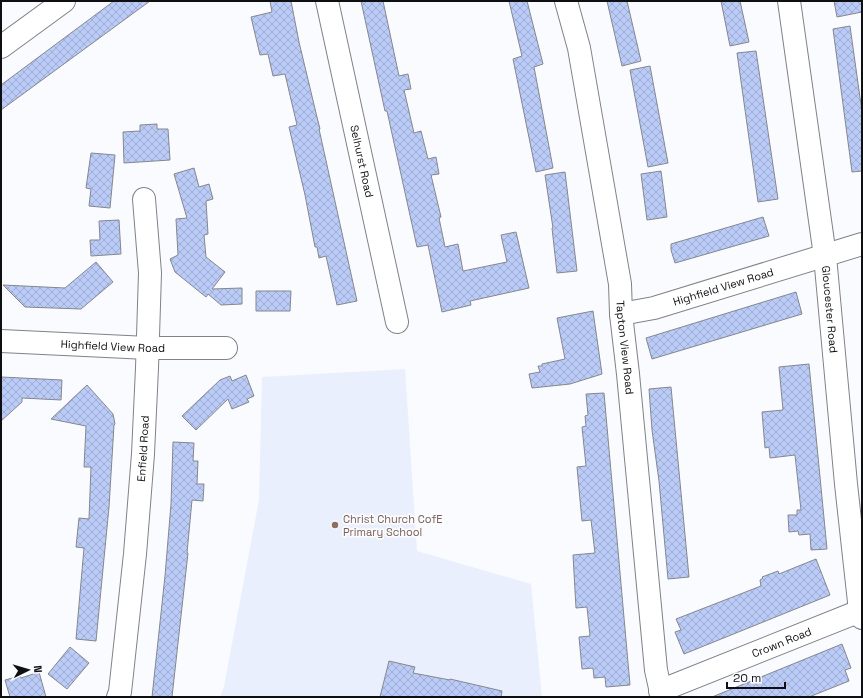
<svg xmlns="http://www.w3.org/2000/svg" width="863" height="698" viewBox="0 0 863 698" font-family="'Space Grotesk',sans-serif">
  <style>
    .built { fill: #e9effc }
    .building { fill: url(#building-cross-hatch); stroke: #85878d }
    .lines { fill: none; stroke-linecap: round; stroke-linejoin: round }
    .minor-casing { stroke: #808288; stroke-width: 24 }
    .minor { stroke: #fff; stroke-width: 22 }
    .education-dot { fill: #8d6e63; stroke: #fafbfe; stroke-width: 1.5 }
    .labels { text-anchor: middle; stroke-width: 3.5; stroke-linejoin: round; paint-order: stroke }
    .street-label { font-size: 11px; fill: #0e0f11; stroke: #fafbfe }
    .education-label { font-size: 11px; fill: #785e54; stroke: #fafbfe; text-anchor: start }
  </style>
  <defs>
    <pattern id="building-cross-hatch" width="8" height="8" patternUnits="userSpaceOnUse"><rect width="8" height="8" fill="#bacbf7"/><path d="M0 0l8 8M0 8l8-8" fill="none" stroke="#9fadd3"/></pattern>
  </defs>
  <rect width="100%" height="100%" fill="#fafbfe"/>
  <path class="built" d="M405,369L417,551L531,584L542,697H220L224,686L259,500L262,377Z"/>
  <g class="building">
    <path d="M114,1H150L1,110V85Z"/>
    <path d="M270,1H291L299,42L316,113L320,129H319L357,301L337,305L326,256L319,258L317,247H315L305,195L289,127L297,125L285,74L273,76L268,54L260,55L251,17L272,12Z"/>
    <path d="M361,1H383L399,76L408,74L411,89L404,90L414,133L421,131L428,159L436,157L439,174L431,175L441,217L439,218L445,247L458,244L463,271L507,262L501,235L516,232L529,288L470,301L471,305L442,312L428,245L417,247L387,111H385Z"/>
    <path d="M509,1H527L543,64L534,67L553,168L536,172L513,59L522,56Z"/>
    <path d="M607,1H627L641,61L622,66Z"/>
    <path d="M721,1H740L749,42L730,46Z"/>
    <path d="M834,1H862V12L837,17Z"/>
    <path d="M850,26L862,112V171L852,172L833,29Z"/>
    <path d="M756,51L778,199L758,202L737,53Z"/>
    <path d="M650,66L668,163L648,167L630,70Z"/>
    <path d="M157,124V129H168L170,160L124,163L123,132L140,131V125Z"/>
    <path d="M91,153L115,155L110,208L89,206L91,189L86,188Z"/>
    <path d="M194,168L199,187L209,184L213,199L206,201L208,234L204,235L206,257L225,272L212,289L242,288V304L221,305L208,294L206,297L175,272L170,259L178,255L176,219L187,218L174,174Z"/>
    <path d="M661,171L667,217L647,220L641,174Z"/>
    <path d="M565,172L577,271L557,273L552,228H553L545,175Z"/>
    <path d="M763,217L769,236L675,263L671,250V244Z"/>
    <path d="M119,220L121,254L91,256L90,240H100L99,221Z"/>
    <path d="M96,262L113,282L81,309L25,307L3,285L65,288Z"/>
    <path d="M256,291H291L290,311H256Z"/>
    <path d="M796,292L802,314L652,359L646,338Z"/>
    <path d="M593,311L602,374L570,384L532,388L529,374L540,372L538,366H542V364L565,359L557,318Z"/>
    <path d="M809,364L827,549L811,550L810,534L799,535L798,531L789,532L788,515H797V510H801L795,455L770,458L769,447L765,448L762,412L783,410L779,367Z"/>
    <path d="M246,375L254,396L247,399L249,402L232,409L228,399L196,430L182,416L220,380L230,376L232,381Z"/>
    <path d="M1,377L62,380L61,400L22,398V402L1,421Z"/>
    <path d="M87,385L113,414L115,424L114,425L109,507L96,641L76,639L84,548L76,547L79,518L89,519L91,467H84L86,426L51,419Z"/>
    <path d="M671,387L689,577L668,579L659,481L652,430L649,389Z"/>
    <path d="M604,393L630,685L606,687L605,677L594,678L593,668L582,669L579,637L590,636L587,607L576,608L573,555L595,553L591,520L582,521L577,467L586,466L582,427L586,426L585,416L588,415L586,394Z"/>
    <path d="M173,442L194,443L193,461H198L197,484H204L203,501L192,500L187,553H188L172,697H152L165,576L171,504Z"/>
    <path d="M816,559L830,595L684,654L675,632L681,630L676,619L761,586L760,580L763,578L762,577L778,571L779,574Z"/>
    <path d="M842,644L851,668L845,670L849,681L809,697H712Z"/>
    <path d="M70,647L89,663L67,689L48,674Z"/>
    <path d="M389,661L415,667L413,673L450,680V679L502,691L501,697H380Z"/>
    <path d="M39,672L46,697H10L5,680L20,676L21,678Z"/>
  </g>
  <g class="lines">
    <defs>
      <g id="minor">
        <path id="s1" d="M327,1L397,322"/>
        <path id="s2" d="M566,1L579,48L620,284L621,314L628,374L656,670L662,697"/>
        <path id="s3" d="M789,1L825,256L846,484L860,611L862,618"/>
        <path d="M1,47L64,1"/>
        <path id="s4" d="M621,314L654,308L862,244"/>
        <path id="s5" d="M1,341L148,348H226"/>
        <path id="s6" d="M660,691L860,611"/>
        <path id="s7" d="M118,697L120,692L135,554L143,454L147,368L150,273L144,199"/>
      </g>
    </defs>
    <use href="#minor" class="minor-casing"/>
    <use href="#minor" class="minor"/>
  </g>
  <circle class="education-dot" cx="335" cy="525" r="4"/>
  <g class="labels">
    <g class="street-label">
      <text dy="4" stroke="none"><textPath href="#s1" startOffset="164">Selhurst Road</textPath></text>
      <text dy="4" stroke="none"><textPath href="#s4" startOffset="106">Highfield View Road</textPath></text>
      <text dy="4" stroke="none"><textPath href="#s3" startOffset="311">Gloucester Road</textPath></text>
      <text dy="4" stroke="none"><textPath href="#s5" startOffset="112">Highfield View Road</textPath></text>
      <text dy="4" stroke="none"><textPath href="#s2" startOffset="352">Tapton View Road</textPath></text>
      <text dy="4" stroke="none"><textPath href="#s7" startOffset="250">Enfield Road</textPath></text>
      <text dy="4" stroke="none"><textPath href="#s6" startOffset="131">Crown Road</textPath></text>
    </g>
    <g class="education-label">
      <text x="343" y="523">Christ Church CofE<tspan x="343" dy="13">Primary School</tspan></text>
    </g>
  </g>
  <rect width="863" height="698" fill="none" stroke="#0e0f11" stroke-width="4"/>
  <g transform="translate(28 670) rotate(85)" stroke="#fafbfe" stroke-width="3" paint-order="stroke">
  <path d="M0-3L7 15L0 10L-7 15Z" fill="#0e0f11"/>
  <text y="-6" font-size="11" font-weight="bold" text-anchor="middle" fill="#0e0f11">N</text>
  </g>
  <path d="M727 682v6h58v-6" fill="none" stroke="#0e0f11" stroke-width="2"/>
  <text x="733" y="682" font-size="12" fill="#0e0f11" stroke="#fafbfe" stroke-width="3" paint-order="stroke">20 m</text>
</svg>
